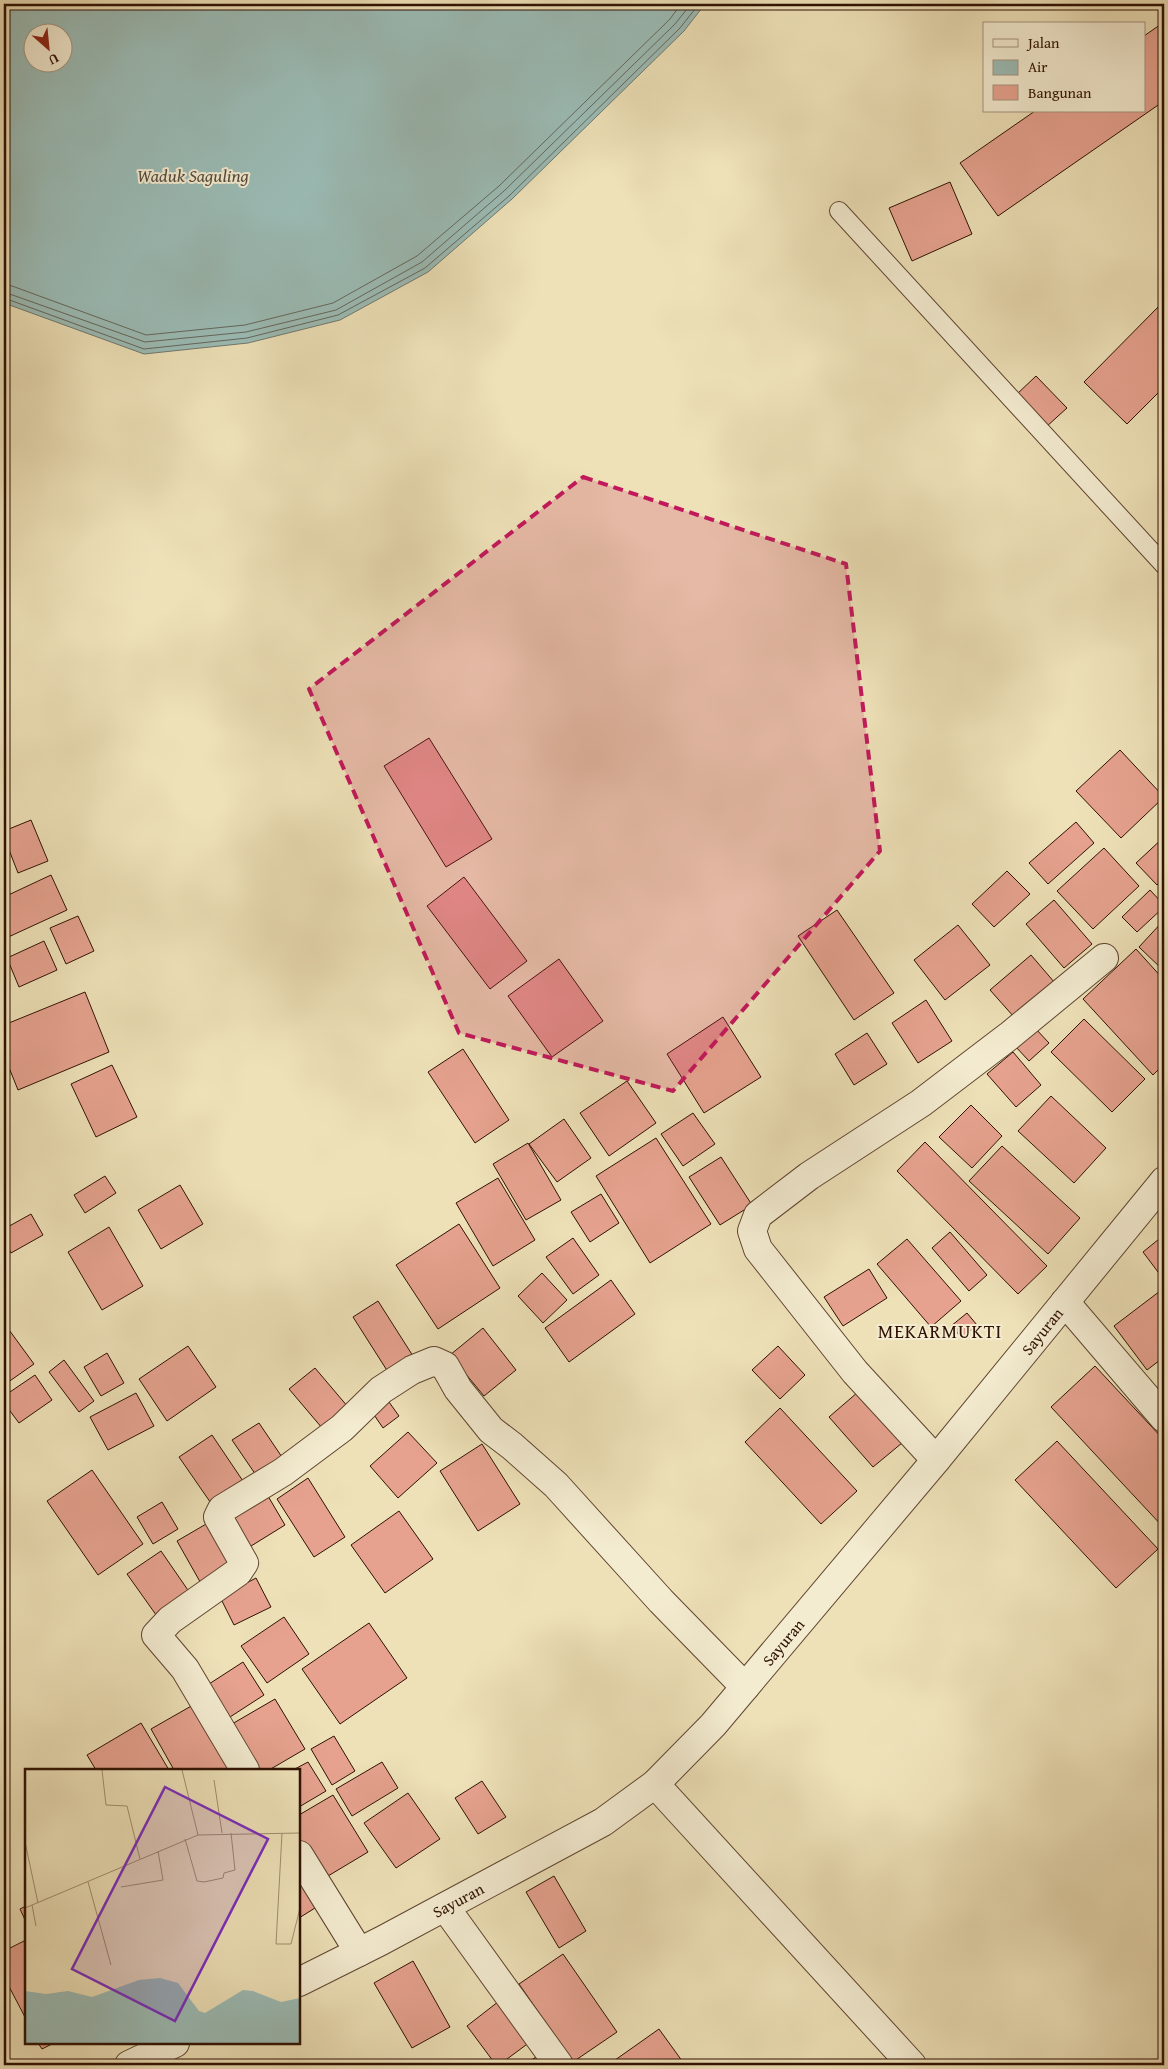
<svg xmlns="http://www.w3.org/2000/svg" width="1168" height="2069" viewBox="0 0 1168 2069" font-family="'Gentium Book Plus',serif">
  <style>
    .water { fill: #9bbcb6; stroke: #70786e; fill-rule: evenodd }
    .lines { fill: none; stroke-linecap: round; stroke-linejoin: round }
    .shore { stroke: #65665c; stroke-width: 1 }
    .building { fill: #e6a28f; stroke: #2f1102 }
    .service-casing { stroke: #5f4530; stroke-width: 20 }
    .minor-casing { stroke: #5f4530; stroke-width: 30 }
    .service { stroke: #f4ecd1; stroke-width: 18 }
    .minor { stroke: #f4ecd1; stroke-width: 28 }
    .marked { fill: #c2185b; fill-opacity: 0.2; stroke: #c2185b; stroke-width: 4; stroke-dasharray: 10 6; stroke-linejoin: round }
    .labels { text-anchor: middle; stroke-width: 4; stroke-linejoin: round; paint-order: stroke }
    .street-label { font-size: 16px; fill: #2f1102; stroke: #f4ecd1 }
    .water-label { font-size: 18px; font-style: italic; fill: #554d41; stroke: #f4ecd1 }
    .quarter-label { font-size: 19px; letter-spacing: 1px; fill: #2f1102; stroke: #f4ecd1 }
    .inset-road { fill: none; stroke: #a28e6f; stroke-width: 1 }
    .view { fill: #7b2cbf; fill-opacity: 0.15; stroke: #7b2cbf; stroke-width: 2.5 }
    .inset-edge { fill: none; stroke: #2f1102; stroke-width: 2.5 }
  </style>
  <rect width="100%" height="100%" fill="#eee1b8"/>
  <filter id="stains"><feTurbulence type="fractalNoise" baseFrequency=".004" numOctaves="4"/><feColorMatrix values="0 0 0 0 .2 0 0 0 0 .09 0 0 0 0 .02 0 0 0 .5 -.17"/></filter>
  <radialGradient id="worn" r=".72"><stop offset=".6" stop-color="#630" stop-opacity="0"/><stop offset="1" stop-color="#630" stop-opacity=".3"/></radialGradient>
  <path class="water" d="M4,4H705L684,31L512,199L428,272L340,320L248,343L144,354L4,303ZM32,32H62V62H32Z"/>
  <g class="lines">
    <g class="shore">
      <path d="M4,285L12,286L146,335L245,325L333,303L417,256L499,186L670,19L681,4"/>
      <path d="M4,292L145,342L246,332L336,310L422,262L504,191L675,24L691,4"/>
      <path d="M4,298L144,349L247,338L338,315L425,268L509,196L680,28L699,4"/>
    </g>
  </g>
  <g class="building">
    <path d="M1164,22V101L998,216L960,163L1035,111H1144V36Z"/>
    <path d="M950,182L972,234L912,261L889,208Z"/>
    <path d="M1164,301V387L1127,424L1084,382Z"/>
    <path d="M1036,376L1067,408L1046,427L1016,395Z"/>
    <path d="M429,738L492,839L446,867L384,766Z"/>
    <path d="M1120,750L1164,797L1121,838L1076,791Z"/>
    <path d="M31,820L48,861L18,873L4,837V831Z"/>
    <path d="M1076,822L1094,843L1048,884L1029,863Z"/>
    <path d="M1164,837V878L1157,885L1136,863Z"/>
    <path d="M1104,848L1139,886L1093,929L1057,891Z"/>
    <path d="M1007,871L1030,894L994,927L972,904Z"/>
    <path d="M51,875L67,910L4,939V897Z"/>
    <path d="M464,877L527,961L490,989L427,906Z"/>
    <path d="M1150,890L1164,905V907L1137,932L1122,917Z"/>
    <path d="M1054,900L1092,944L1064,968L1026,924Z"/>
    <path d="M837,910L894,993L854,1020L798,936Z"/>
    <path d="M78,916L94,951L66,964L50,928Z"/>
    <path d="M1164,920V971L1139,947Z"/>
    <path d="M958,925L990,965L945,1000L914,960Z"/>
    <path d="M44,941L57,970L19,987L7,958Z"/>
    <path d="M1136,949L1164,980V1064L1153,1075L1083,999Z"/>
    <path d="M1031,955L1055,983L1014,1017L990,990Z"/>
    <path d="M559,959L603,1021L552,1057L508,996Z"/>
    <path d="M85,992L109,1052L18,1090L4,1055V1025Z"/>
    <path d="M926,1000L952,1041L918,1063L892,1023Z"/>
    <path d="M723,1017L761,1077L704,1113L667,1054Z"/>
    <path d="M1084,1019L1145,1079L1112,1112L1051,1052Z"/>
    <path d="M1035,1028L1049,1043L1029,1061L1015,1046Z"/>
    <path d="M867,1033L887,1064L854,1085L835,1054Z"/>
    <path d="M463,1049L509,1120L475,1143L428,1072Z"/>
    <path d="M1013,1052L1041,1085L1016,1107L987,1074Z"/>
    <path d="M112,1065L137,1117L96,1137L71,1084Z"/>
    <path d="M627,1081L656,1123L609,1156L580,1113Z"/>
    <path d="M1051,1096L1106,1148L1074,1183L1018,1131Z"/>
    <path d="M971,1105L1002,1136L972,1168L939,1137Z"/>
    <path d="M693,1113L715,1144L683,1166L661,1134Z"/>
    <path d="M564,1119L591,1158L557,1182L529,1144Z"/>
    <path d="M656,1138L711,1224L650,1263L596,1176Z"/>
    <path d="M925,1142L1047,1266L1018,1294L897,1171Z"/>
    <path d="M528,1143L561,1200L526,1220L493,1164Z"/>
    <path d="M1002,1146L1080,1218L1048,1254L969,1181Z"/>
    <path d="M721,1157L752,1205L720,1225L689,1177Z"/>
    <path d="M105,1176L116,1193L85,1213L74,1195Z"/>
    <path d="M498,1178L535,1240L493,1266L456,1203Z"/>
    <path d="M180,1185L203,1224L161,1249L138,1210Z"/>
    <path d="M601,1194L619,1223L590,1242L571,1212Z"/>
    <path d="M31,1214L43,1235L11,1253L4,1240V1229Z"/>
    <path d="M459,1224L500,1288L438,1329L396,1265Z"/>
    <path d="M109,1227L143,1286L102,1310L68,1252Z"/>
    <path d="M950,1232L987,1275L969,1291L932,1248Z"/>
    <path d="M1164,1235V1280L1143,1252Z"/>
    <path d="M573,1238L599,1275L573,1294L546,1257Z"/>
    <path d="M907,1239L961,1301L931,1327L877,1264Z"/>
    <path d="M869,1269L887,1298L843,1326L824,1297Z"/>
    <path d="M542,1273L567,1300L543,1323L518,1296Z"/>
    <path d="M611,1280L635,1314L569,1362L545,1328Z"/>
    <path d="M1164,1288V1357L1147,1370L1114,1326Z"/>
    <path d="M378,1301L413,1356L388,1372L353,1317Z"/>
    <path d="M967,1313L977,1325L962,1338L951,1326Z"/>
    <path d="M4,1323L34,1364L4,1385Z"/>
    <path d="M483,1328L516,1370L484,1396L450,1355Z"/>
    <path d="M188,1346L216,1387L167,1421L139,1379Z"/>
    <path d="M778,1346L805,1375L780,1399L752,1370Z"/>
    <path d="M107,1353L124,1383L101,1396L84,1367Z"/>
    <path d="M64,1360L94,1401L79,1412L49,1372Z"/>
    <path d="M1095,1366L1164,1440V1528L1051,1407Z"/>
    <path d="M315,1368L354,1414L328,1435L289,1389Z"/>
    <path d="M35,1375L52,1400L19,1423L4,1403V1396Z"/>
    <path d="M858,1392L902,1443L873,1467L829,1417Z"/>
    <path d="M136,1393L154,1426L108,1450L90,1417Z"/>
    <path d="M384,1395L399,1416L383,1428L368,1406Z"/>
    <path d="M780,1408L857,1491L821,1524L745,1442Z"/>
    <path d="M259,1423L286,1463L260,1481L232,1440Z"/>
    <path d="M408,1432L437,1463L398,1498L370,1466Z"/>
    <path d="M212,1435L247,1487L215,1509L179,1457Z"/>
    <path d="M1057,1441L1158,1549L1116,1588L1015,1480Z"/>
    <path d="M482,1444L520,1504L478,1531L440,1471Z"/>
    <path d="M92,1470L143,1544L98,1575L47,1501Z"/>
    <path d="M308,1478L345,1537L314,1557L277,1499Z"/>
    <path d="M265,1491L285,1525L243,1551L222,1517Z"/>
    <path d="M162,1502L178,1529L153,1544L137,1517Z"/>
    <path d="M399,1511L433,1559L385,1593L351,1545Z"/>
    <path d="M213,1520L240,1565L203,1587L177,1541Z"/>
    <path d="M161,1551L192,1596L159,1619L127,1574Z"/>
    <path d="M256,1578L271,1607L234,1625L220,1597Z"/>
    <path d="M284,1617L309,1654L267,1683L241,1646Z"/>
    <path d="M369,1623L407,1678L340,1724L302,1669Z"/>
    <path d="M243,1662L264,1695L230,1717L209,1684Z"/>
    <path d="M275,1699L305,1749L269,1770H259L232,1724Z"/>
    <path d="M200,1701L232,1770H174L151,1729Z"/>
    <path d="M141,1723L169,1770H96L87,1755Z"/>
    <path d="M334,1736L355,1771L332,1785L311,1749Z"/>
    <path d="M308,1762L326,1791L299,1807V1770H293Z"/>
    <path d="M382,1762L398,1788L352,1816L336,1789Z"/>
    <path d="M482,1781L506,1817L478,1834L455,1798Z"/>
    <path d="M408,1793L440,1839L396,1868L364,1823Z"/>
    <path d="M333,1795L368,1852L318,1882L299,1850V1815Z"/>
    <path d="M299,1864L323,1903L299,1918Z"/>
    <path d="M554,1876L586,1931L559,1948L526,1892Z"/>
    <path d="M26,1906V1922L20,1909Z"/>
    <path d="M26,1940V2019L4,1977V1951Z"/>
    <path d="M563,1954L617,2032L573,2062L519,1984Z"/>
    <path d="M413,1961L450,2027L412,2048L374,1983Z"/>
    <path d="M503,1998L534,2039L499,2065H496L467,2026Z"/>
    <path d="M659,2029L685,2065H608Z"/>
    <path d="M38,2043H54L42,2049Z"/>
    <path d="M539,2055L547,2065H524Z"/>
  </g>
  <g class="lines">
    <defs>
      <path id="service" d="M839,211L1164,565"/>
      <g id="minor">
        <path d="M1065,1302L1164,1418"/>
        <path d="M936,1460L855,1372L758,1249L752,1231L758,1215L809,1176L921,1103L1009,1036L1104,958"/>
        <path d="M245,1770L185,1669L156,1635L170,1620L238,1572L244,1563L218,1517L222,1509L283,1472L342,1428L381,1390L412,1370L434,1361L445,1366L458,1389L491,1430L512,1446L556,1485L661,1601L745,1687"/>
        <path d="M655,1784L912,2065"/>
        <path d="M299,1855L359,1952"/>
        <path d="M445,1907L559,2065"/>
        <path d="M299,1982L381,1941L603,1822L655,1784L713,1725L745,1687L936,1460L1164,1181"/>
        <path d="M129,2065L175,2043"/>
      </g>
    </defs>
    <use href="#service" class="service-casing"/>
    <use href="#minor" class="minor-casing"/>
    <use href="#service" class="service"/>
    <use href="#minor" class="minor"/>
  </g>
  <path class="marked" d="M583,477L846,564L880,851L673,1091L459,1033L309,689Z"/>
  <g class="labels">
    <g class="street-label">
      <text transform="translate(1042 1331) rotate(-51)" y="6">Sayuran</text>
      <text transform="translate(783 1642) rotate(-50)" y="6">Sayuran</text>
      <text transform="translate(458 1900) rotate(-28)" y="6">Sayuran</text>
    </g>
    <g class="water-label">
      <text x="193" y="182">Waduk Saguling</text>
    </g>
    <g class="quarter-label">
      <text x="940" y="1338">MEKARMUKTI</text>
    </g>
  </g>
  <g transform="translate(25 1769)">
    <rect width="275" height="275" fill="#eee1b8"/>
    <path d="M135,209L153,214L174,242L180,244L218,221L228,222L256,233L275,229V274H0V222L21,225L43,222L67,228L114,211Z" fill="#9bbcb6"/>
    <path class="inset-road" d="M77,1L81,36L102,37L115,90M157,1L173,66M189,11L197,64M257,64L251,175H266L275,139M160,70L172,112L179,113L198,109L199,104L210,101L206,64M0,73L13,134M63,113L86,196M96,118L138,111L133,82M7,136L11,157M0,139L173,66L275,64"/>
    <path class="view" d="M140,18L243,70L150,252L47,200Z"/>
    <rect width="275" height="275" class="inset-edge"/>
  </g>
  <rect width="1168" height="2069" fill="none" stroke="#eee1b8" stroke-width="20"/>
  <rect x="5" y="5" width="1158" height="2059" fill="none" stroke="#2f1102" stroke-width="2.5"/>
  <rect x="10" y="10" width="1148" height="2049" fill="none" stroke="#2f1102"/>
  <rect x="983" y="22" width="162" height="90" fill="#f4ecd1" stroke="#a5947e"/>
  <rect x="993" y="39" width="25" height="8" fill="#f4ecd1" stroke="#a5947e"/>
  <text x="1028" y="48" font-size="15" fill="#2f1102">Jalan</text>
  <rect x="993" y="60" width="25" height="15" fill="#9bbcb6" stroke="#a5947e"/>
  <text x="1028" y="72" font-size="15" fill="#2f1102">Air</text>
  <rect x="993" y="85" width="25" height="15" fill="#e6a28f" stroke="#a5947e"/>
  <text x="1028" y="98" font-size="15" fill="#2f1102">Bangunan</text>
  <g transform="translate(48 48) rotate(153)"><circle r="24" fill="#f4ecd1" stroke="#a5947e"/>
  <path d="M0-4L9 19L0 12L-9 19Z" fill="#8f2418"/>
  <text y="-8" font-size="14" font-weight="bold" text-anchor="middle" fill="#2f1102">U</text>
  </g>
  <rect width="100%" height="100%" filter="url(#stains)"/>
  <rect width="100%" height="100%" fill="url(#worn)"/>
</svg>
